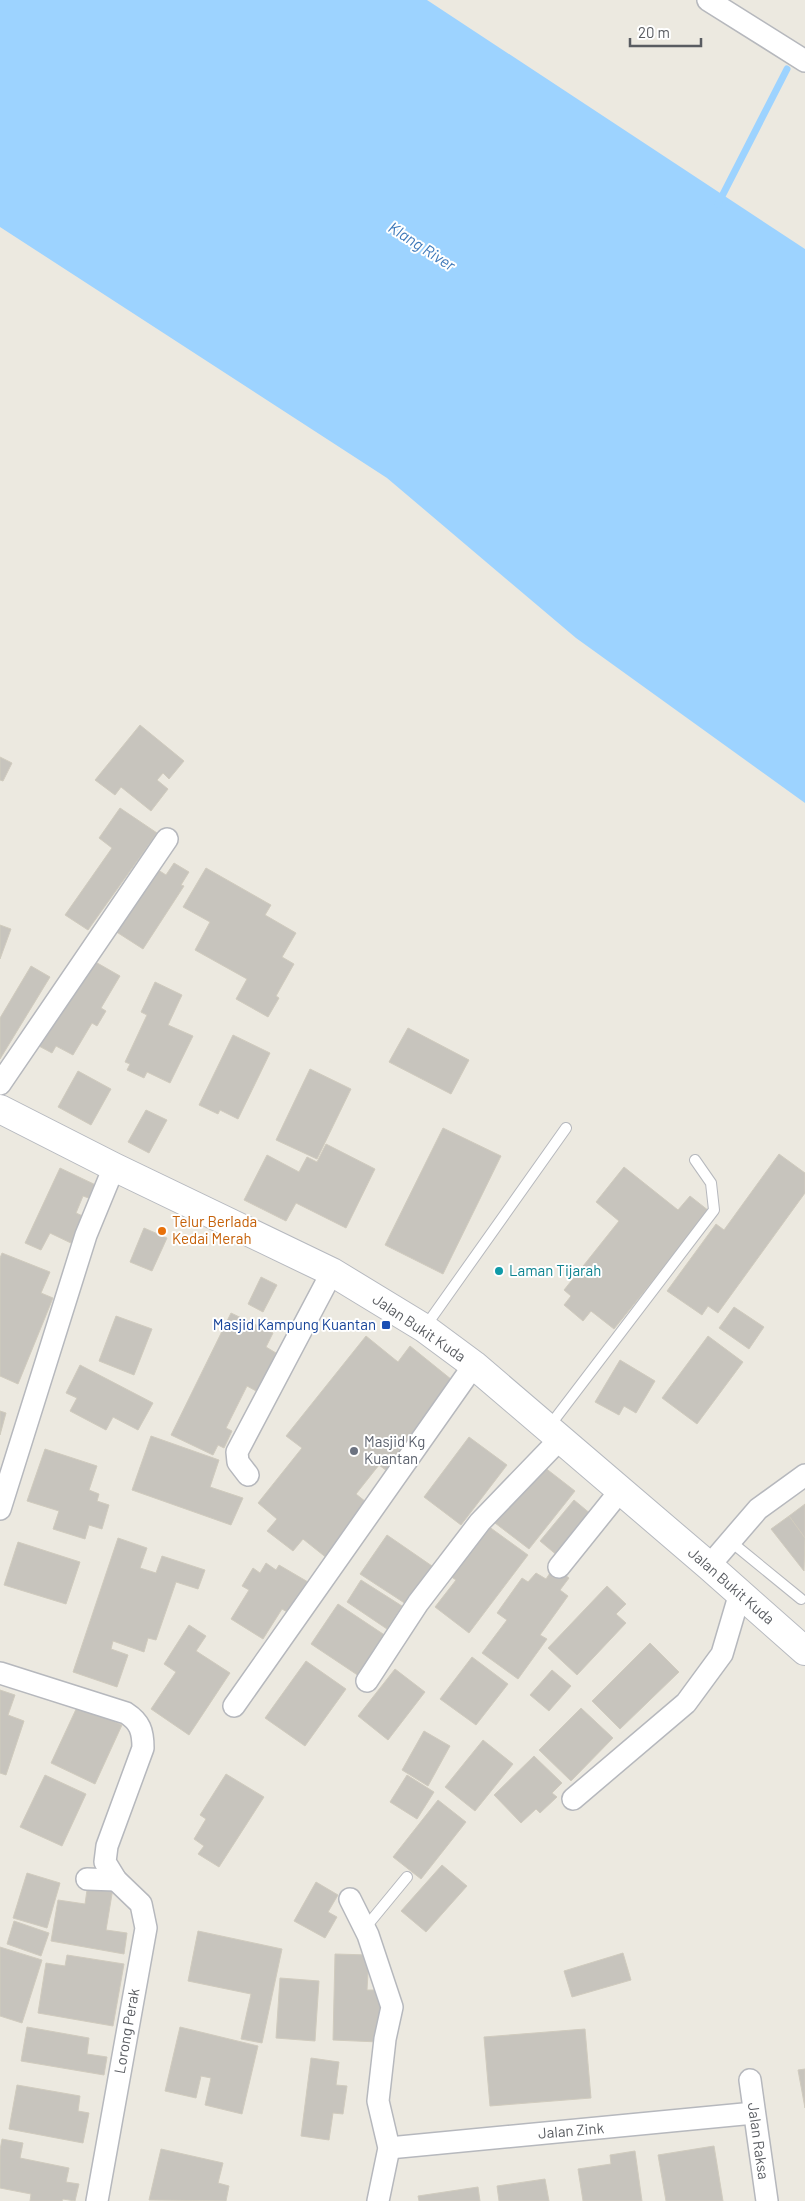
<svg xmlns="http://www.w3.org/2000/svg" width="805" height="2201" viewBox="0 0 805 2201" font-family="Barlow,sans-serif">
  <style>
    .water { fill: #9dd3ff }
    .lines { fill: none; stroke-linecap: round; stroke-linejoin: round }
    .stream { stroke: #9dd3ff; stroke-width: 7 }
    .building { fill: #c7c4bd; stroke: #d0cbbe }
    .lane-casing { stroke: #b6b8bd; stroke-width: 12 }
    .street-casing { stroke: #b6b8bd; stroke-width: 24 }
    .secondary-casing { stroke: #b6b9bf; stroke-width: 30 }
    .lane { stroke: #fff; stroke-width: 10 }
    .street { stroke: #fff; stroke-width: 21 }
    .secondary { stroke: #fff; stroke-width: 28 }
    .food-dot { fill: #e8710a; stroke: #fff; stroke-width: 2 }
    .culture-dot { fill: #0f9aa8; stroke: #fff; stroke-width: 2 }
    .transit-dot { fill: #1a4fb4; stroke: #fff; stroke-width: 2 }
    .worship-dot { fill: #6b7280; stroke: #fff; stroke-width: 2 }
    .labels { text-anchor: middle; stroke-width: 4; stroke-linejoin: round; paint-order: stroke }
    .food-label { font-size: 15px; fill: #c56008; stroke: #fff; text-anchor: start }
    .culture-label { font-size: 15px; fill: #0d838f; stroke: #fff; text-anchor: start }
    .transit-label { font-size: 15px; fill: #164399; stroke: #fff; text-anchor: end }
    .street-label { font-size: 15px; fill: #595c61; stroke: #fff }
    .worship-label { font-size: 15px; fill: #5b616d; stroke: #fff; text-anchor: start }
    .water-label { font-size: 16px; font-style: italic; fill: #3d78b9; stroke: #fff }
  </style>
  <rect width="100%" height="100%" fill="#ece9e0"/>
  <path class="water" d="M0,0H427L805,249V803L576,638L387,478L0,227Z"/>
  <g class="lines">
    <path class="stream" d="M718,204L787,69"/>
  </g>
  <g class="building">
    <path d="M140,725L184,761L169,779L163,773L157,780L168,789L151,811L121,787L115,795L95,780Z"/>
    <path d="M0,757L12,763L3,781L0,780Z"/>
    <path d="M120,808L157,833L88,930L65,915L112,848L99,838Z"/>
    <path d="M174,863L189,872L181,885L184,886L143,949L115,931L155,868L166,875Z"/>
    <path d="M206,868L271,905L265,915L296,933L282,957L294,964L276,996L279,998L268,1017L236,999L247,979L195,950L210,922L183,907Z"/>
    <path d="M0,925L11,929L0,959Z"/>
    <path d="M85,956L120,976L101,1008L106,1011L97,1026L92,1023L73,1055L56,1046L52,1053L37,1045Z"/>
    <path d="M31,966L50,977L0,1059V1018Z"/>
    <path d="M155,982L182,995L168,1025L193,1036L170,1083L147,1072L144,1078L127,1070L130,1064L125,1062L147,1015L141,1012Z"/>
    <path d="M408,1028L469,1060L451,1094L389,1062Z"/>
    <path d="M233,1035L270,1053L238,1119L220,1110L218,1114L199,1105Z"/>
    <path d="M310,1069L351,1089L317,1159L276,1140Z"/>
    <path d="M78,1071L111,1089L91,1125L58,1107Z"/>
    <path d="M146,1110L167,1120L149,1153L128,1142Z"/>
    <path d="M443,1128L501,1156L443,1274L385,1245Z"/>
    <path d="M326,1144L375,1169L346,1228L296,1203L286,1221L244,1200L267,1155L299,1172L307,1157L317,1162Z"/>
    <path d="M779,1154L805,1173V1193L718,1313L708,1306L702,1315L667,1291L716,1224L724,1230Z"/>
    <path d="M624,1167L678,1210L690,1196L709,1211L614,1329L591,1311L583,1321L564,1305L571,1296L564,1290L619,1221L596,1202Z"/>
    <path d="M60,1168L100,1187L94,1200L83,1196L76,1213L85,1217L73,1244L50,1233L41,1250L25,1243Z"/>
    <path d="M144,1228L167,1238L152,1271L130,1262Z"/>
    <path d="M2,1253L50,1272L41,1293L53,1298L18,1384L0,1376V1258Z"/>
    <path d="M261,1277L277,1285L263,1312L248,1304Z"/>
    <path d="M734,1307L764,1327L749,1349L719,1328Z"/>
    <path d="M231,1313L273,1333L266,1347L276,1353L258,1392L247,1386L226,1428L232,1431L224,1448L218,1445L213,1455L171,1435Z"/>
    <path d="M116,1316L152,1329L134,1375L99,1361Z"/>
    <path d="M366,1336L398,1362L410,1346L457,1384L387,1471L379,1465L356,1494L371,1506L328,1559L303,1539L293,1551L267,1531L277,1519L258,1503L302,1448L286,1436Z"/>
    <path d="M708,1336L743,1362L697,1424L662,1398Z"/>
    <path d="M620,1360L655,1381L636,1413L624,1406L619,1415L595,1402Z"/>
    <path d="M80,1365L153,1403L138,1430L113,1417L106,1430L70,1411L77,1398L66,1393Z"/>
    <path d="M0,1411L6,1413L0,1435Z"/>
    <path d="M151,1436L219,1460L210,1487L243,1498L231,1525L132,1490Z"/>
    <path d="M469,1437L507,1465L461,1525L424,1497Z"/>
    <path d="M45,1449L97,1466L89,1490L99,1494L97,1501L109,1505L102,1529L89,1525L85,1539L53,1529L59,1511L27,1501Z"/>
    <path d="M544,1467L575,1491L529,1549L495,1523L526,1482Z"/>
    <path d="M574,1500L592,1515L558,1556L540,1541Z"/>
    <path d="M805,1504V1538L789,1516Z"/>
    <path d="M789,1516L805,1538L804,1571L771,1529Z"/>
    <path d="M488,1526L528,1555L469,1633L435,1607L456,1580L450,1576Z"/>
    <path d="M387,1535L432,1566L406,1604L360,1574Z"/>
    <path d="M118,1538L147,1548L140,1568L156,1573L162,1556L205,1570L198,1589L176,1582L156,1640L148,1638L144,1652L113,1641L111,1649L128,1655L117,1687L73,1672Z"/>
    <path d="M18,1542L80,1562L66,1604L4,1585Z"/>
    <path d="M266,1563L276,1570L279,1565L308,1582L289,1613L282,1609L263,1639L231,1619L249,1590L242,1586L253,1568L260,1573Z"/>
    <path d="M554,1567L569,1578L560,1590L568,1596L540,1635L547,1639L518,1679L482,1653L507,1620L497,1613L522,1578L528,1582L536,1573L546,1579Z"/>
    <path d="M361,1580L402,1606L387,1629L347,1602Z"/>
    <path d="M607,1586L626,1604L616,1614L626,1623L577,1675L548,1648Z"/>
    <path d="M338,1604L389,1638L362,1678L311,1644Z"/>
    <path d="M189,1625L206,1636L196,1651L230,1673L189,1735L151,1709L176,1672L164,1664Z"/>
    <path d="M650,1643L679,1672L620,1729L592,1701Z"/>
    <path d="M472,1657L508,1684L476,1725L440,1699Z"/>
    <path d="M306,1661L346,1689L305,1746L265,1718Z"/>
    <path d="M395,1669L425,1692L388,1740L358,1716Z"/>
    <path d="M552,1670L571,1686L549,1711L530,1695Z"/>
    <path d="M0,1690L15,1695L8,1715L24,1721L6,1775L0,1773Z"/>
    <path d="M78,1705L122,1725L95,1784L51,1763Z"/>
    <path d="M581,1708L613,1738L571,1781L539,1750Z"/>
    <path d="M424,1731L450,1746L428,1786L402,1770Z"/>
    <path d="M483,1740L513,1764L475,1811L445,1787Z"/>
    <path d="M534,1756L562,1783L552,1793L557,1797L540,1813L536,1809L521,1823L494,1795Z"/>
    <path d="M226,1774L264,1797L219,1867L198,1854L204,1846L194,1839L206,1819L200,1815Z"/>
    <path d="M45,1775L86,1794L62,1846L20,1827Z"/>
    <path d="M407,1775L434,1792L417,1819L390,1802Z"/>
    <path d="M438,1800L466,1822L421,1879L393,1857Z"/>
    <path d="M442,1865L467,1886L426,1932L401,1911Z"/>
    <path d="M27,1873L60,1883L47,1928L13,1918Z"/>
    <path d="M316,1882L338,1895L328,1912L337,1917L325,1938L294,1921Z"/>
    <path d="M88,1883L113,1888L106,1930L127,1933L124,1954L51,1941L58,1900L85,1904Z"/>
    <path d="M14,1921L49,1933L41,1956L7,1944Z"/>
    <path d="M198,1931L282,1949L262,2043L241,2039L251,1994L188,1981Z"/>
    <path d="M0,1947L42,1960L22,2023L0,2016Z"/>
    <path d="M623,1953L631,1980L572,1997L564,1971Z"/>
    <path d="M335,1954L369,1955L367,1990H381L379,2042L333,2040Z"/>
    <path d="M67,1955L124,1964L113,2026L38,2013L46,1963L65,1966Z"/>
    <path d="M280,1978L319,1981L315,2041L276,2038Z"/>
    <path d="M27,2027L89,2038L87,2054L107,2057L104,2075L21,2061Z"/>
    <path d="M180,2027L258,2046L242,2114L205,2105L211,2078L201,2076L196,2098L165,2091Z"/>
    <path d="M585,2029L591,2098L490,2106L484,2037Z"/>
    <path d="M311,2058L339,2062L336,2085L347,2086L343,2114L333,2113L329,2140L301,2136Z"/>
    <path d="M805,2069V2108L798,2070Z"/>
    <path d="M17,2085L80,2096L78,2111L89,2113L83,2143L9,2129Z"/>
    <path d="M2,2139L23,2143L20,2158L69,2168L66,2182L79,2184L75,2201L63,2199L62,2201H30L31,2194L0,2188V2150Z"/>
    <path d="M714,2146L723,2201H666L658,2155Z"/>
    <path d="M161,2149L223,2163L218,2183L229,2186L226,2201L149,2200Z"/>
    <path d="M635,2151L642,2201H583L578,2169L611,2164L610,2155Z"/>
    <path d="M545,2179L549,2201H499L497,2186Z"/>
    <path d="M478,2187L480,2201H419L418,2196Z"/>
  </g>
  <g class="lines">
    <defs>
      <g id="lane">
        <path d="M425,1327L566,1128"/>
        <path d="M548,1428L714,1210L711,1183L695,1160"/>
        <path d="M730,1541L801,1599"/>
        <path d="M365,1928L407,1877"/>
      </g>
      <g id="street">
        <path d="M708,0L805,61"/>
        <path d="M0,1084L167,839"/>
        <path d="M248,1475L238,1462L237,1452L332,1272"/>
        <path d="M0,1509L86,1235L114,1167"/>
        <path d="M709,1566L758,1509L805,1475"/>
        <path d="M559,1567L620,1491"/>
        <path d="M0,1673L126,1713C140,1722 143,1731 143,1748L107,1846L105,1862L116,1880L141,1904L146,1928L97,2201"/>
        <path d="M367,1681L418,1603L480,1522L560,1439"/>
        <path d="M234,1706L474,1365"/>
        <path d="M573,1799L686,1703L722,1654L740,1593"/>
        <path d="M87,1879L116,1880"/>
        <path d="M350,1899L368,1935L392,2007L385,2039L378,2101L389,2148L378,2201"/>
        <path d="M750,2080L767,2201"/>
        <path d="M389,2148L754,2113"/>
      </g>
      <path id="secondary" d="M0,1109L114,1167L332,1272L424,1328L474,1365L709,1566L805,1651"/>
    </defs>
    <use href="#lane" class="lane-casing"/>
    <use href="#street" class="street-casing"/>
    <use href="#secondary" class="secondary-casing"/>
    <use href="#lane" class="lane"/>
    <use href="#street" class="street"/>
    <use href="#secondary" class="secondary"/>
  </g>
  <circle class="food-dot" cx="162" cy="1231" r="5"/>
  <circle class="culture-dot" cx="499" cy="1271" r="5"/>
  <rect class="transit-dot" x="381" y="1320" width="10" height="10" rx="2.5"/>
  <circle class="worship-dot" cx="354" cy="1451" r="5"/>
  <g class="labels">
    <g class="food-label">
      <text x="172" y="1227">Telur Berlada<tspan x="172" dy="17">Kedai Merah</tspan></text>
    </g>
    <g class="culture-label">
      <text x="509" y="1276">Laman Tijarah</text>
    </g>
    <g class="transit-label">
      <text x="376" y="1330">Masjid Kampung Kuantan</text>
    </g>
    <g class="street-label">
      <text transform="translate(419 1328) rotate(34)" y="5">Jalan Bukit Kuda</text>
      <text transform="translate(731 1586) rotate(41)" y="5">Jalan Bukit Kuda</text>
      <text transform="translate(127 2031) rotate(-80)" y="5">Lorong Perak</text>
      <text transform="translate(571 2131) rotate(-5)" y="5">Jalan Zink</text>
      <text transform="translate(758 2141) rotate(82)" y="5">Jalan Raksa</text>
    </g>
    <g class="worship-label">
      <text x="364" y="1447">Masjid Kg<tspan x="364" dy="17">Kuantan</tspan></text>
    </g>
    <g class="water-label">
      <text transform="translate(422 246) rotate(33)" y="6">Klang River</text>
    </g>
  </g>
  <path d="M630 38v8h71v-8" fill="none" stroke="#595c61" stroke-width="2.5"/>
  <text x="638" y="38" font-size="15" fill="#595c61" stroke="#ffffff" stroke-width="4" paint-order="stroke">20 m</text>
</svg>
